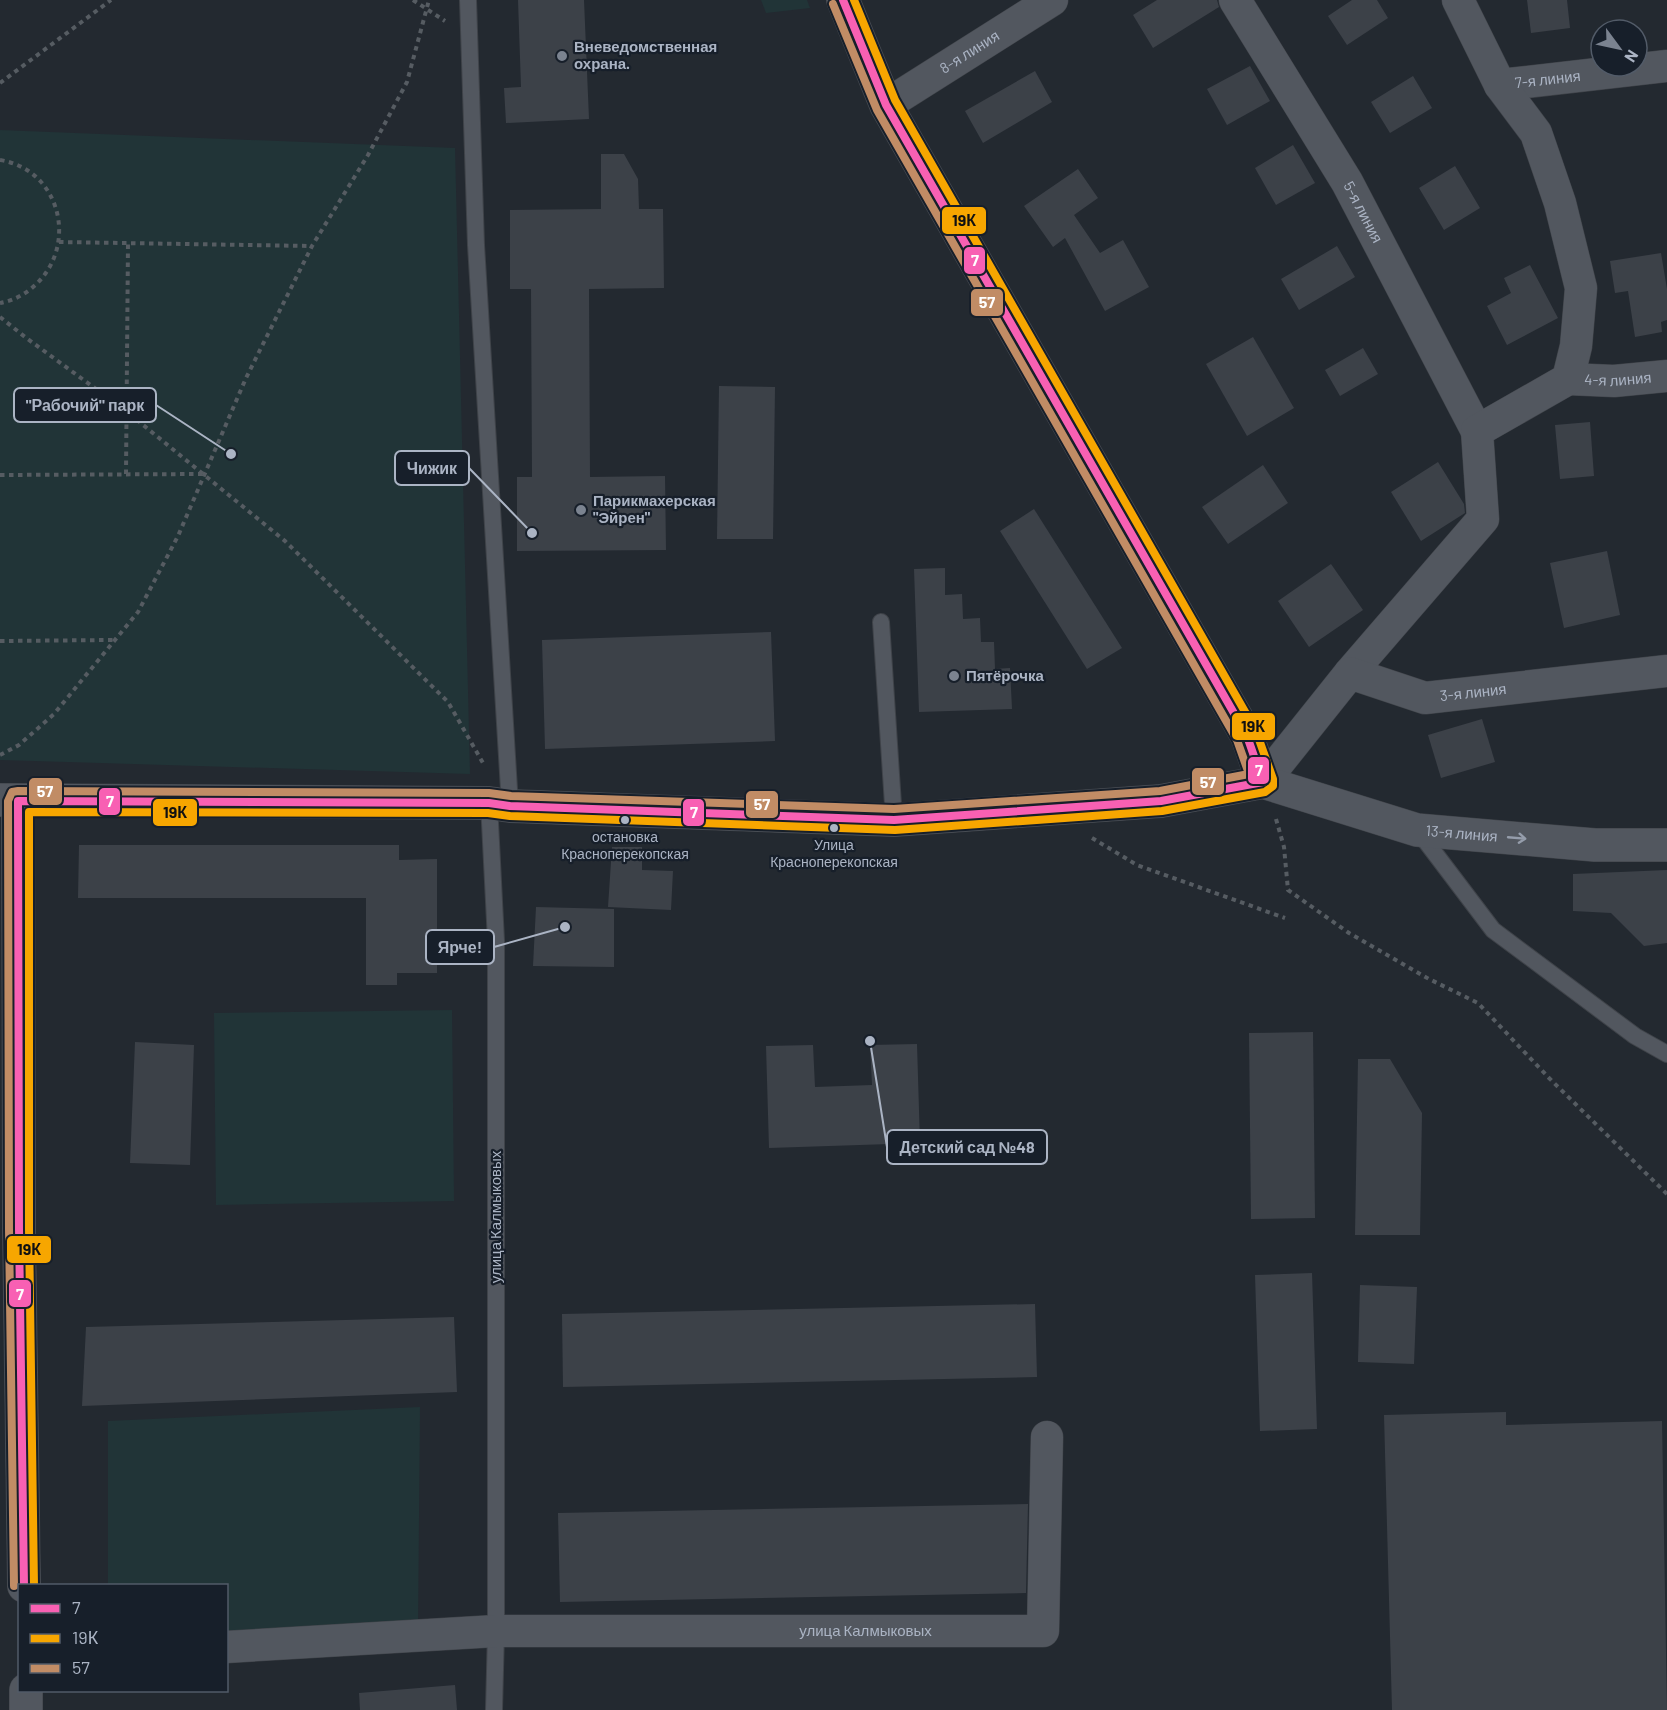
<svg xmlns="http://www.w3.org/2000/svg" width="1667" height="1710" viewBox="0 0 1667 1710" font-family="Barlow,sans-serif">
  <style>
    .green { fill: #213437 }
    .building { fill: #3c4148 }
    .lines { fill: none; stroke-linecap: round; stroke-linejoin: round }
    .service-casing { stroke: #3f4349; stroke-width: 18 }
    .minor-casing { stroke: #3f4349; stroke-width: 33 }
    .tertiary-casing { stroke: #3f4349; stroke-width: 34 }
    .path { stroke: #565c62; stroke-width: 4; stroke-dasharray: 4.5 4.5; stroke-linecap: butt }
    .service { stroke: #52575f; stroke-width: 16 }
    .minor { stroke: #52575f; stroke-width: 32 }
    .tertiary { stroke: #52575f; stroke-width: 33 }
    .bus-1-casing { stroke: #171f2a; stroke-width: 12 }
    .bus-2-casing { stroke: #171f2a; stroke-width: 12 }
    .bus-3-casing { stroke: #171f2a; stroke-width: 12 }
    .bus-1 { stroke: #f860b3; stroke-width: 8 }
    .bus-2 { stroke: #f7a600; stroke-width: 8 }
    .bus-3 { stroke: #c18c65; stroke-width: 8 }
    .oneway { stroke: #959dab }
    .poi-dot { fill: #7b8390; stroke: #171f2a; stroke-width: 2 }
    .bus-dot { fill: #abb4c4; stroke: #171f2a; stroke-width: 2 }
    .labels { text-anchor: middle; stroke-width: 4.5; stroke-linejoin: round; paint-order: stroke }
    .bus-label { font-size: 14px; fill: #abb4c4; stroke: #171f2a }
    .poi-label { font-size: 15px; font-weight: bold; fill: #abb4c4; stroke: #171f2a; text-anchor: start }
    .street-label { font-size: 15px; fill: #abb4c4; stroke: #171f2a }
    .leader { fill: none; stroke: #abb4c4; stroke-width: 2 }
    .callout-dot { fill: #abb4c4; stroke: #171f2a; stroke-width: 2 }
    .callout { fill: #171f2a; stroke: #abb4c4; stroke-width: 2 }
    .callout-label { font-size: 16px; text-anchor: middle; font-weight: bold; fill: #abb4c4 }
    .line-badge { stroke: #171f2a; stroke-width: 2 }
    .badge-label { font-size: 16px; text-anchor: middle; font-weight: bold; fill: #fff }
    .pale-badge-label { font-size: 16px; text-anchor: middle; font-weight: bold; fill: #111 }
  </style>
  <rect width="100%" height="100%" fill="#232930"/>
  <g class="green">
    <path d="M761,0H807L810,8L766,13Z"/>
    <path d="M0,130L455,148L470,774L0,760Z"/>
    <path d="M452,1010L454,1201L216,1205L214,1013Z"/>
    <path d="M420,1407L418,1628L227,1634L226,1586L108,1585V1421Z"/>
  </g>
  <g class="building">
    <path d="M518,0H584L589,119L506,123L504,88L521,87Z"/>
    <path d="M1157,0H1217L1219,7L1153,48L1133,15Z"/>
    <path d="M1352,0H1377L1388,18L1347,45L1328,16Z"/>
    <path d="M1527,0H1567L1570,28L1531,33Z"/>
    <path d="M1250,66L1270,101L1227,125L1207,89Z"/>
    <path d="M1035,71L1052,102L983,143L965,111Z"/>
    <path d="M1413,76L1432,108L1390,133L1371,102Z"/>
    <path d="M1293,145L1315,183L1276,205L1255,168Z"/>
    <path d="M601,154H624L638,179L639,209H663L664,288L589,289L590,477L665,476L666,550L517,551V477H532L531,289H510V210L601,209Z"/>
    <path d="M1455,166L1480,208L1444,230L1419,188Z"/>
    <path d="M1078,169L1098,198L1074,215L1100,253L1123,240L1149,287L1105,311L1065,238L1053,247L1024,206Z"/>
    <path d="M1337,246L1355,277L1299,310L1281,279Z"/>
    <path d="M1661,253L1667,289V320L1661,322L1662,332L1635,337L1628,291L1615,293L1610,261Z"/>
    <path d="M1530,265L1558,318L1507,345L1487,306L1511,293L1504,278Z"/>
    <path d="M1253,337L1294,408L1247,436L1206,364Z"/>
    <path d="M1363,348L1378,374L1340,396L1325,370Z"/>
    <path d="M719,386L775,387L773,539H717Z"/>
    <path d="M1590,422L1594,476L1560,479L1555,425Z"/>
    <path d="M1438,462L1464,504L1465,513L1421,541L1391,492Z"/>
    <path d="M1263,465L1288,503L1228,544L1202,507Z"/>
    <path d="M1034,509L1122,648L1087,669L1000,531Z"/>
    <path d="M1607,551L1620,615L1564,628L1550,563Z"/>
    <path d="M1331,564L1363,610L1309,647L1278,601Z"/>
    <path d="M945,568V595L962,594L963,619L980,618L981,642H994L995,669L1010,668L1012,709L919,712L914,569Z"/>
    <path d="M771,632L775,741L545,749L542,640Z"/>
    <path d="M1482,719L1495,762L1441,778L1428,735Z"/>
    <path d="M79,845H399V860L437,859V973H397V985H366V898H78Z"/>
    <path d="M612,847H642V870L673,871L671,910L608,907Z"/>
    <path d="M1667,870V943L1644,946L1611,913L1573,911V874Z"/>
    <path d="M536,907L614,909V967L533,966Z"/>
    <path d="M1313,1032L1315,1218L1251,1219L1249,1033Z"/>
    <path d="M135,1042L194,1045L190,1165L130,1163Z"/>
    <path d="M917,1044L920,1143L769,1148L766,1046L813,1045L815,1087L872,1085L870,1045Z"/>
    <path d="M1358,1059H1390L1422,1113L1420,1235H1355Z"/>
    <path d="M1312,1273L1317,1429L1260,1431L1255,1275Z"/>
    <path d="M1360,1285L1417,1287L1414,1364L1358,1362Z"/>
    <path d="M1035,1304L1037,1377L563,1387L562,1314Z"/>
    <path d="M454,1317L457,1392L82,1406L86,1327Z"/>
    <path d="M1506,1412V1425L1662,1421L1667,1710H1392L1384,1415Z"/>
    <path d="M1028,1504L1026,1593L560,1602L558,1513Z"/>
    <path d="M455,1685L457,1710H360L359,1693Z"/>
  </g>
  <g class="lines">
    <defs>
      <g id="service">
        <path d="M468,0L476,245L510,806"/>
        <path d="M881,622L894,820"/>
        <path d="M489,803L496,941V1631L494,1710"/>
        <path d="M1418,831L1493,930L1635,1036L1667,1054"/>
      </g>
      <g id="minor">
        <path id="s1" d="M1235,0L1347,182L1477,431"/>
        <path id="s2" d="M1500,85L1667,66"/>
        <path id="s3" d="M886,105L1052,0"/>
        <path id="s4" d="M1568,379L1614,381L1667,376"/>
        <path d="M1350,673L1483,519L1477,431L1568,379L1576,346L1581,288L1560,203L1536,133L1500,85L1458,0"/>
        <path id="s5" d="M1263,782L1350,673L1425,698L1667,671"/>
        <path id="s6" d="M226,1647L496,1631H1043L1047,1437"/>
      </g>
      <g id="tertiary">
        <path d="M843,0L886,105L1247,736L1263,782"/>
        <path id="s7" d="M0,800L489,803L510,806L894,820L1161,801L1263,782L1417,830L1595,845H1667"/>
        <path d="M18,801L19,1229L24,1586"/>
        <path d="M26,1690V1710"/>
      </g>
    </defs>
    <use href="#service" class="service-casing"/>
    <use href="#minor" class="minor-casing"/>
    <use href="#tertiary" class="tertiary-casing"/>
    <g class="path">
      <path d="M413,0L445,21"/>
      <path d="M0,83L111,0"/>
      <path d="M0,160C62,170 79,248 33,287C24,295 12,301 0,303"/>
      <path d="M59,242L312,246"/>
      <path d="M0,317L25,337L126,411L285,541L448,702L483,763"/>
      <path d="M126,474L128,243"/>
      <path d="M0,475L203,474"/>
      <path d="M0,641L113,640"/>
      <path d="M0,755L19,745L54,714L138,612L178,536L246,378L312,246L368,155L407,82L429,0"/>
      <path d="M1276,819L1284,847L1288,890L1349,933L1429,979L1478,1003L1549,1078L1667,1194"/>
      <path d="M1092,838L1137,865L1285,918"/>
    </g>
    <use href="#service" class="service"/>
    <use href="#minor" class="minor"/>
    <use href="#tertiary" class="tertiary"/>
    <defs>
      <path id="bus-1" d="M24,1586L19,1229L18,801L489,803L510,806L894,820L1161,801L1263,782L1247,736L886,105L843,0"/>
      <path id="bus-2" d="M34,1586L29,1229V812L488,813L510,816L895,830L1162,811L1265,792L1273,786V779L1256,731L895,100L854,0"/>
      <path id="bus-3" d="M14,1586L9,1229L8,801L12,792L18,791L489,793L511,796L894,809L1160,791L1249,774L1237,740L877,110L833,4"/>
    </defs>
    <use href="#bus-1" class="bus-1-casing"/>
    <use href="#bus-2" class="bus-2-casing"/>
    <use href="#bus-3" class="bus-3-casing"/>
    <use href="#bus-1" class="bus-1"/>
    <use href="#bus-2" class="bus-2"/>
    <use href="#bus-3" class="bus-3"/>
  </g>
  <defs><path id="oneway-shaft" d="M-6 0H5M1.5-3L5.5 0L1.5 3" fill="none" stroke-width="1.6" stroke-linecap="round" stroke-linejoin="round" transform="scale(1.5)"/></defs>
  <use class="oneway" href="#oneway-shaft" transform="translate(1517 838) rotate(5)"/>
  <g class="poi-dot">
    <circle cx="562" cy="56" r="6"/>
    <circle cx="581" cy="510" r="6"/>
    <circle cx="954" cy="676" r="6"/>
  </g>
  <g class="bus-dot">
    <circle cx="625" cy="820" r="5"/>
    <circle cx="834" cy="828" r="5"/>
  </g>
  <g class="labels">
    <g class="bus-label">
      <text x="625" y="842">остановка<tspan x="625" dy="17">Красноперекопская</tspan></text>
      <text x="834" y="850">Улица<tspan x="834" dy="17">Красноперекопская</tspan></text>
    </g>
    <g class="poi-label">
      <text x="574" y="52">Вневедомственная<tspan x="574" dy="17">охрана.</tspan></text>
      <text x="593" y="506">Парикмахерская<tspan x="593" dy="17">"Эйрен"</tspan></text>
      <text x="966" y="681">Пятёрочка</text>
    </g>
    <g class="street-label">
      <text dy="5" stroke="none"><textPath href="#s3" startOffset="99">8-я линия</textPath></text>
      <text dy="5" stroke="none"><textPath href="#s2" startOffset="48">7-я линия</textPath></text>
      <text dy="5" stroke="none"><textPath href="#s1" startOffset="248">5-я линия</textPath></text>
      <text dy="5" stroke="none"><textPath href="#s4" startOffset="50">4-я линия</textPath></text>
      <text dy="5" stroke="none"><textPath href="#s5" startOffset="267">3-я линия</textPath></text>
      <text dy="5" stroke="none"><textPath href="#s7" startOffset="1472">13-я линия</textPath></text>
      <text transform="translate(496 1217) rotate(-90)" y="5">улица Калмыковых</text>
      <text dy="5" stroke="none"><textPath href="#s6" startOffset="640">улица Калмыковых</textPath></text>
    </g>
  </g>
  <path class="leader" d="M231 454L156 405M532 533L469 468M565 927L494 947M870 1041L887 1147"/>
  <g class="callout-dot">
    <circle cx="231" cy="454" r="6"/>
    <circle cx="532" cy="533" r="6"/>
    <circle cx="565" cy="927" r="6"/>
    <circle cx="870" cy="1041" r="6"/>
  </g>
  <g class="callout">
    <rect x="14" y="388" width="142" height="34" rx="6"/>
    <rect x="395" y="451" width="74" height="34" rx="6"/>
    <rect x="426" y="930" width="68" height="34" rx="6"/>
    <rect x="887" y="1130" width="160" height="34" rx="6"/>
  </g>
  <g class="callout-label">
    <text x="85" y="411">"Рабочий" парк</text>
    <text x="432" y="474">Чижик</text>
    <text x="460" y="953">Ярче!</text>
    <text x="967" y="1153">Детский сад №48</text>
  </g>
  <g class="line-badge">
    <rect x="941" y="206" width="46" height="29" rx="6" fill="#f7a600"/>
    <rect x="963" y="246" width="23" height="29" rx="6" fill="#f860b3"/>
    <rect x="970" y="288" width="34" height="29" rx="6" fill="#c18c65"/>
    <rect x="1231" y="712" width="45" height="29" rx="6" fill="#f7a600"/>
    <rect x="1247" y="756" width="23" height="29" rx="6" fill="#f860b3"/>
    <rect x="1191" y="767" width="34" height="29" rx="6" fill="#c18c65"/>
    <rect x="28" y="777" width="35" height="29" rx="6" fill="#c18c65"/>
    <rect x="98" y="787" width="23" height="29" rx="6" fill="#f860b3"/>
    <rect x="745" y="790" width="34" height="29" rx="6" fill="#c18c65"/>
    <rect x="152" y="798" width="46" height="29" rx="6" fill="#f7a600"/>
    <rect x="682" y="798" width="23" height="29" rx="6" fill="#f860b3"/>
    <rect x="6" y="1235" width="46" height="29" rx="6" fill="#f7a600"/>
    <rect x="8" y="1279" width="24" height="29" rx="6" fill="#f860b3"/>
  </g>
  <g class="badge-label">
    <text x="975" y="266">7</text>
    <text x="987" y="308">57</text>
    <text x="1259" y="776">7</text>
    <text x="1208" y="788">57</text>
    <text x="45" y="797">57</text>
    <text x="110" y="807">7</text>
    <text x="762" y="810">57</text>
    <text x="694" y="818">7</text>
    <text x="20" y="1300">7</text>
  </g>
  <g class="pale-badge-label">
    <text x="964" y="226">19К</text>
    <text x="1253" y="732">19К</text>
    <text x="175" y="818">19К</text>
    <text x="29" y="1255">19К</text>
  </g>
  <rect x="18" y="1584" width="210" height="108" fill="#171f2a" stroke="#525b68" stroke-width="1.5"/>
  <rect x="30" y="1604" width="30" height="9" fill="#f860b3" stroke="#525b68" stroke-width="1.5"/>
  <text x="72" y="1614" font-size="18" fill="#abb4c4">7</text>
  <rect x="30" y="1634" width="30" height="9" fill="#f7a600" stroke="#525b68" stroke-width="1.5"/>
  <text x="72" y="1644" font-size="18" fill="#abb4c4">19К</text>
  <rect x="30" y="1664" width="30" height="9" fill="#c18c65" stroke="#525b68" stroke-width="1.5"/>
  <text x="72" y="1674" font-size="18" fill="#abb4c4">57</text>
  <g transform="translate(1619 48) rotate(123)"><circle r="28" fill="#171f2a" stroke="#525b68" stroke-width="1.5"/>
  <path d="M0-4.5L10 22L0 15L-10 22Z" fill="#7b8390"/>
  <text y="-9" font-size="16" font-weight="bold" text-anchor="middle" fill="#abb4c4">N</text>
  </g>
</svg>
